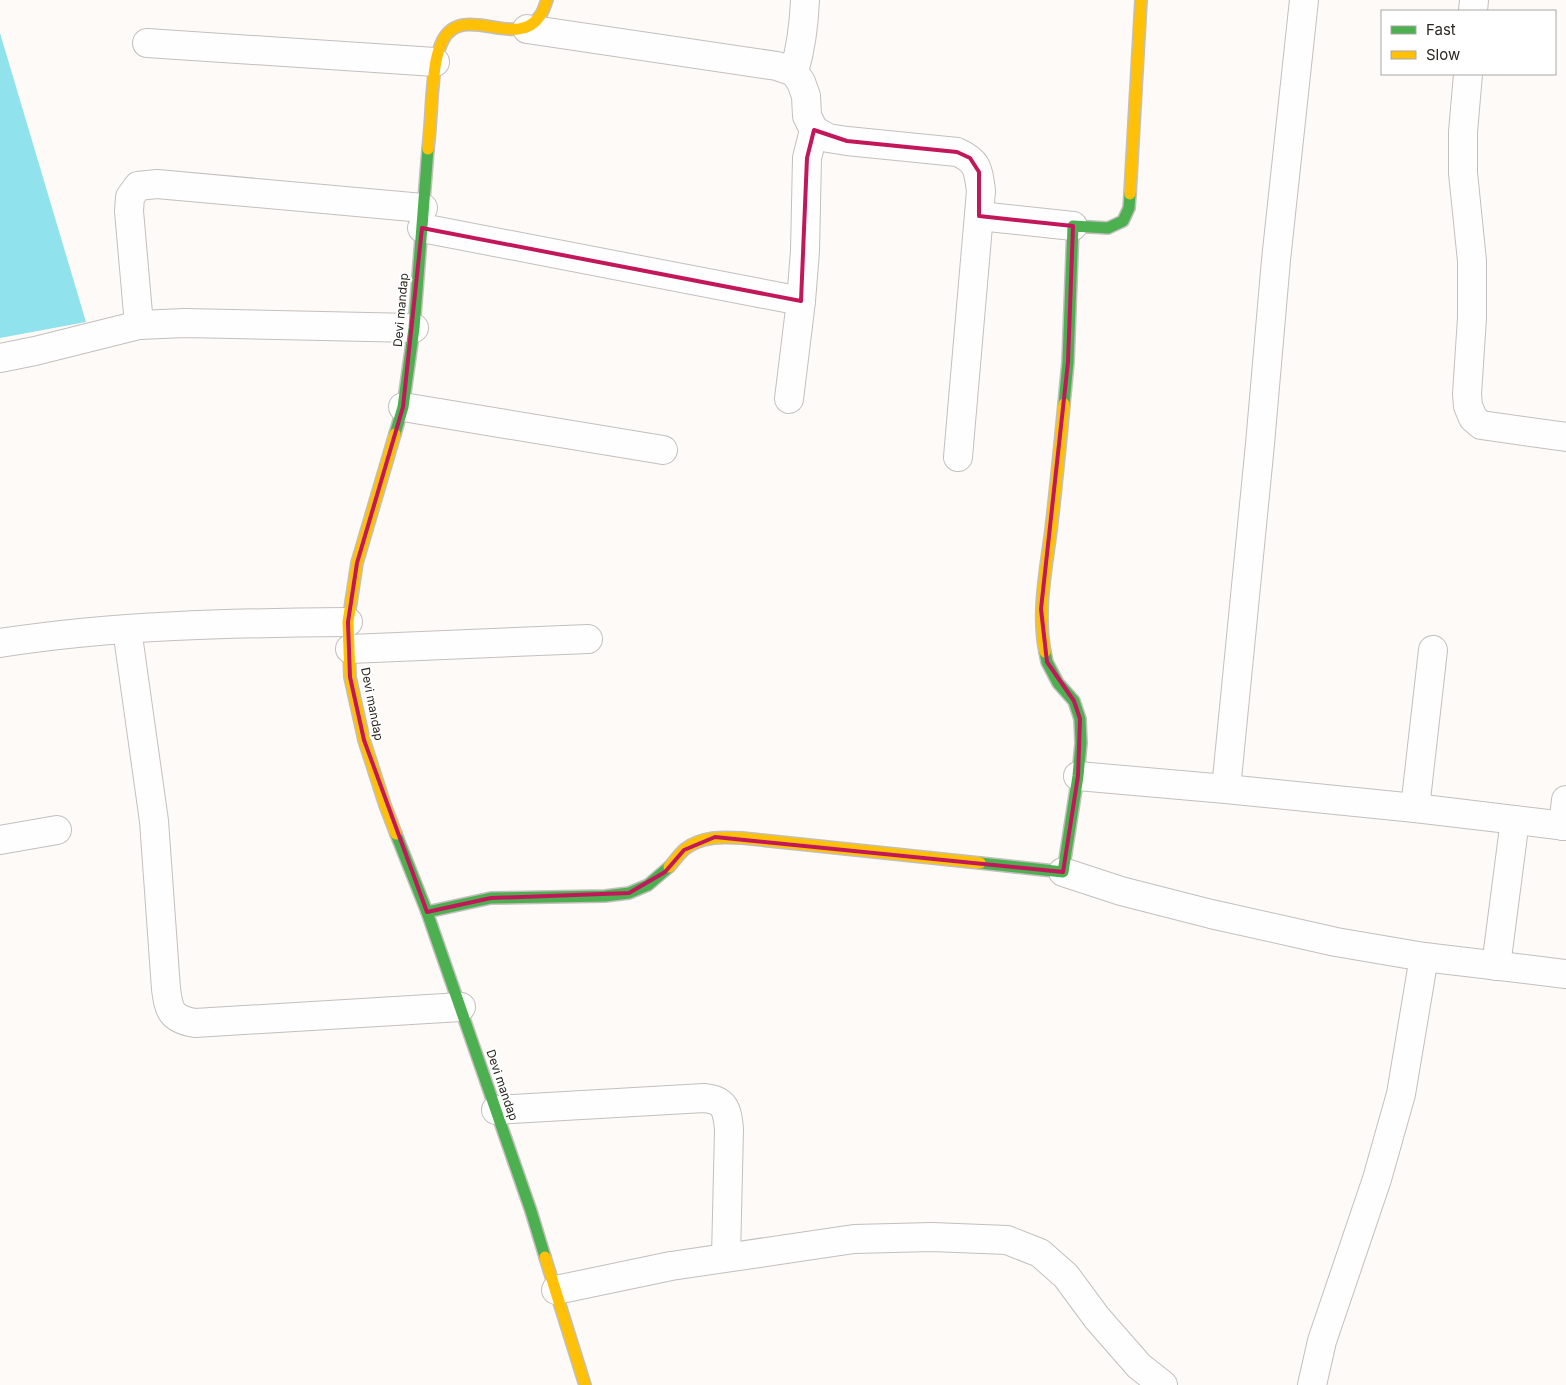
<svg xmlns="http://www.w3.org/2000/svg" width="1566" height="1385" viewBox="0 0 1566 1385" font-family="Inter,sans-serif">
  <style>
    .water { fill: #90e3ec }
    .lines { fill: none; stroke-linecap: round; stroke-linejoin: round }
    .street-casing { stroke: #c3bfbc; stroke-width: 30 }
    .fast-casing { stroke: #c3bfbc; stroke-width: 14 }
    .slow-casing { stroke: #c3bfbc; stroke-width: 14 }
    .street { stroke: #fffefe; stroke-width: 28 }
    .fast { stroke: #4caf50; stroke-width: 11 }
    .slow { stroke: #ffc107; stroke-width: 11 }
    .marked { fill: none; stroke: #c2185b; stroke-width: 4; stroke-linejoin: round }
    .labels { text-anchor: middle; stroke-width: 4.5; stroke-linejoin: round; paint-order: stroke }
    .street-label { font-size: 12px; fill: #2a2621; stroke: #fff }
  </style>
  <rect width="100%" height="100%" fill="#fdfaf7"/>
  <path class="water" d="M0,33L86,322L0,338Z"/>
  <g class="lines">
    <defs>
      <g id="street">
        <path d="M1473,11L1474,0"/>
        <path d="M527,29L777,66L794,72L801,82L806,96L807,116L814,130L828,138L847,141L957,152C978,161 978,169 981,191L958,457"/>
        <path d="M147,43L435,62"/>
        <path d="M794,72C801,48 804,25 805,0"/>
        <path d="M1468,74L1463,132V173L1472,261V318L1467,394L1468,406L1473,418L1481,425L1566,437"/>
        <path d="M979,216L1073,226"/>
        <path d="M422,228L801,301"/>
        <path d="M139,325L129,211L130,197L138,186L157,184L423,208"/>
        <path d="M0,358L35,351L139,325L185,323L414,328"/>
        <path d="M789,399L801,301L805,251L807,158L814,130"/>
        <path d="M403,407L663,450"/>
        <path d="M127,629L154,821L166,989C169,1011 171,1019 195,1023L461,1007"/>
        <path d="M0,643C115,625 232,623 348,622"/>
        <path d="M350,649L588,639"/>
        <path d="M1078,776L1226,789L1260,444L1276,260L1304,0"/>
        <path d="M1226,789L1415,808L1566,826"/>
        <path d="M1415,808L1433,650"/>
        <path d="M1563,826L1566,800"/>
        <path d="M0,840L57,830"/>
        <path d="M1063,872L1121,891L1211,914L1336,942L1424,957L1566,974"/>
        <path d="M1496,966L1515,820"/>
        <path d="M496,1110L704,1098C725,1100 727,1109 729,1129L726,1257"/>
        <path d="M556,1290L671,1266L854,1239L932,1237L1007,1240L1040,1253L1066,1276L1097,1318L1139,1366L1163,1385"/>
        <path d="M1312,1385L1322,1341L1377,1179L1401,1094L1424,957"/>
      </g>
      <g id="fast">
        <path d="M1064,404L1068,362L1073,226L1108,228L1123,221L1129,208L1130,194"/>
        <path d="M395,434L403,407L414,328L428,149"/>
        <path d="M396,834L427,912L531,1211L545,1257"/>
        <path d="M980,863L1063,872L1078,776L1081,743L1080,719L1074,701L1058,683L1047,662L1045,652"/>
        <path d="M427,912L491,898L605,896L629,893L648,885L669,867"/>
      </g>
      <g id="slow">
        <path d="M428,149C430,132 431,114 432,96C434,77 434,58 443,40C463,2 516,50 539,17C543,13 545,5 547,0"/>
        <path d="M1130,194L1141,0"/>
        <path d="M395,434L357,563L348,622L350,677L364,740L385,805L396,834"/>
        <path d="M1045,652C1037,612 1046,570 1051,530C1056,488 1060,446 1064,404"/>
        <path d="M669,867C674,862 679,854 685,849C702,836 722,837 742,838L980,863"/>
        <path d="M545,1257L585,1385"/>
      </g>
    </defs>
    <use href="#street" class="street-casing"/>
    <use href="#fast" class="fast-casing"/>
    <use href="#slow" class="slow-casing"/>
    <use href="#street" class="street"/>
    <use href="#fast" class="fast"/>
    <use href="#slow" class="slow"/>
  </g>
  <path class="marked" d="M814,130L847,141L957,152L970,158L979,172V216L1073,226L1068,362L1041,609L1047,662L1074,701L1080,719L1078,776L1063,872L715,837L684,850L665,872L629,893L491,898L427,912L364,740L350,677L348,622L357,563L403,407L422,228L801,301L807,158Z"/>
  <g class="labels">
    <g class="street-label">
      <text transform="translate(401 310) rotate(-85)" y="4">Devi mandap</text>
      <text transform="translate(372 704) rotate(79)" y="4">Devi mandap</text>
      <text transform="translate(502 1085) rotate(71)" y="4">Devi mandap</text>
    </g>
  </g>
  <rect x="1381" y="10" width="175" height="65" fill="#ffffff" stroke="#aaa8a6"/>
  <rect x="1391" y="26" width="25" height="8" fill="#4caf50" stroke="#aaa8a6"/>
  <text x="1426" y="35" font-size="15" fill="#2a2621">Fast</text>
  <rect x="1391" y="51" width="25" height="8" fill="#ffc107" stroke="#aaa8a6"/>
  <text x="1426" y="60" font-size="15" fill="#2a2621">Slow</text>
</svg>
